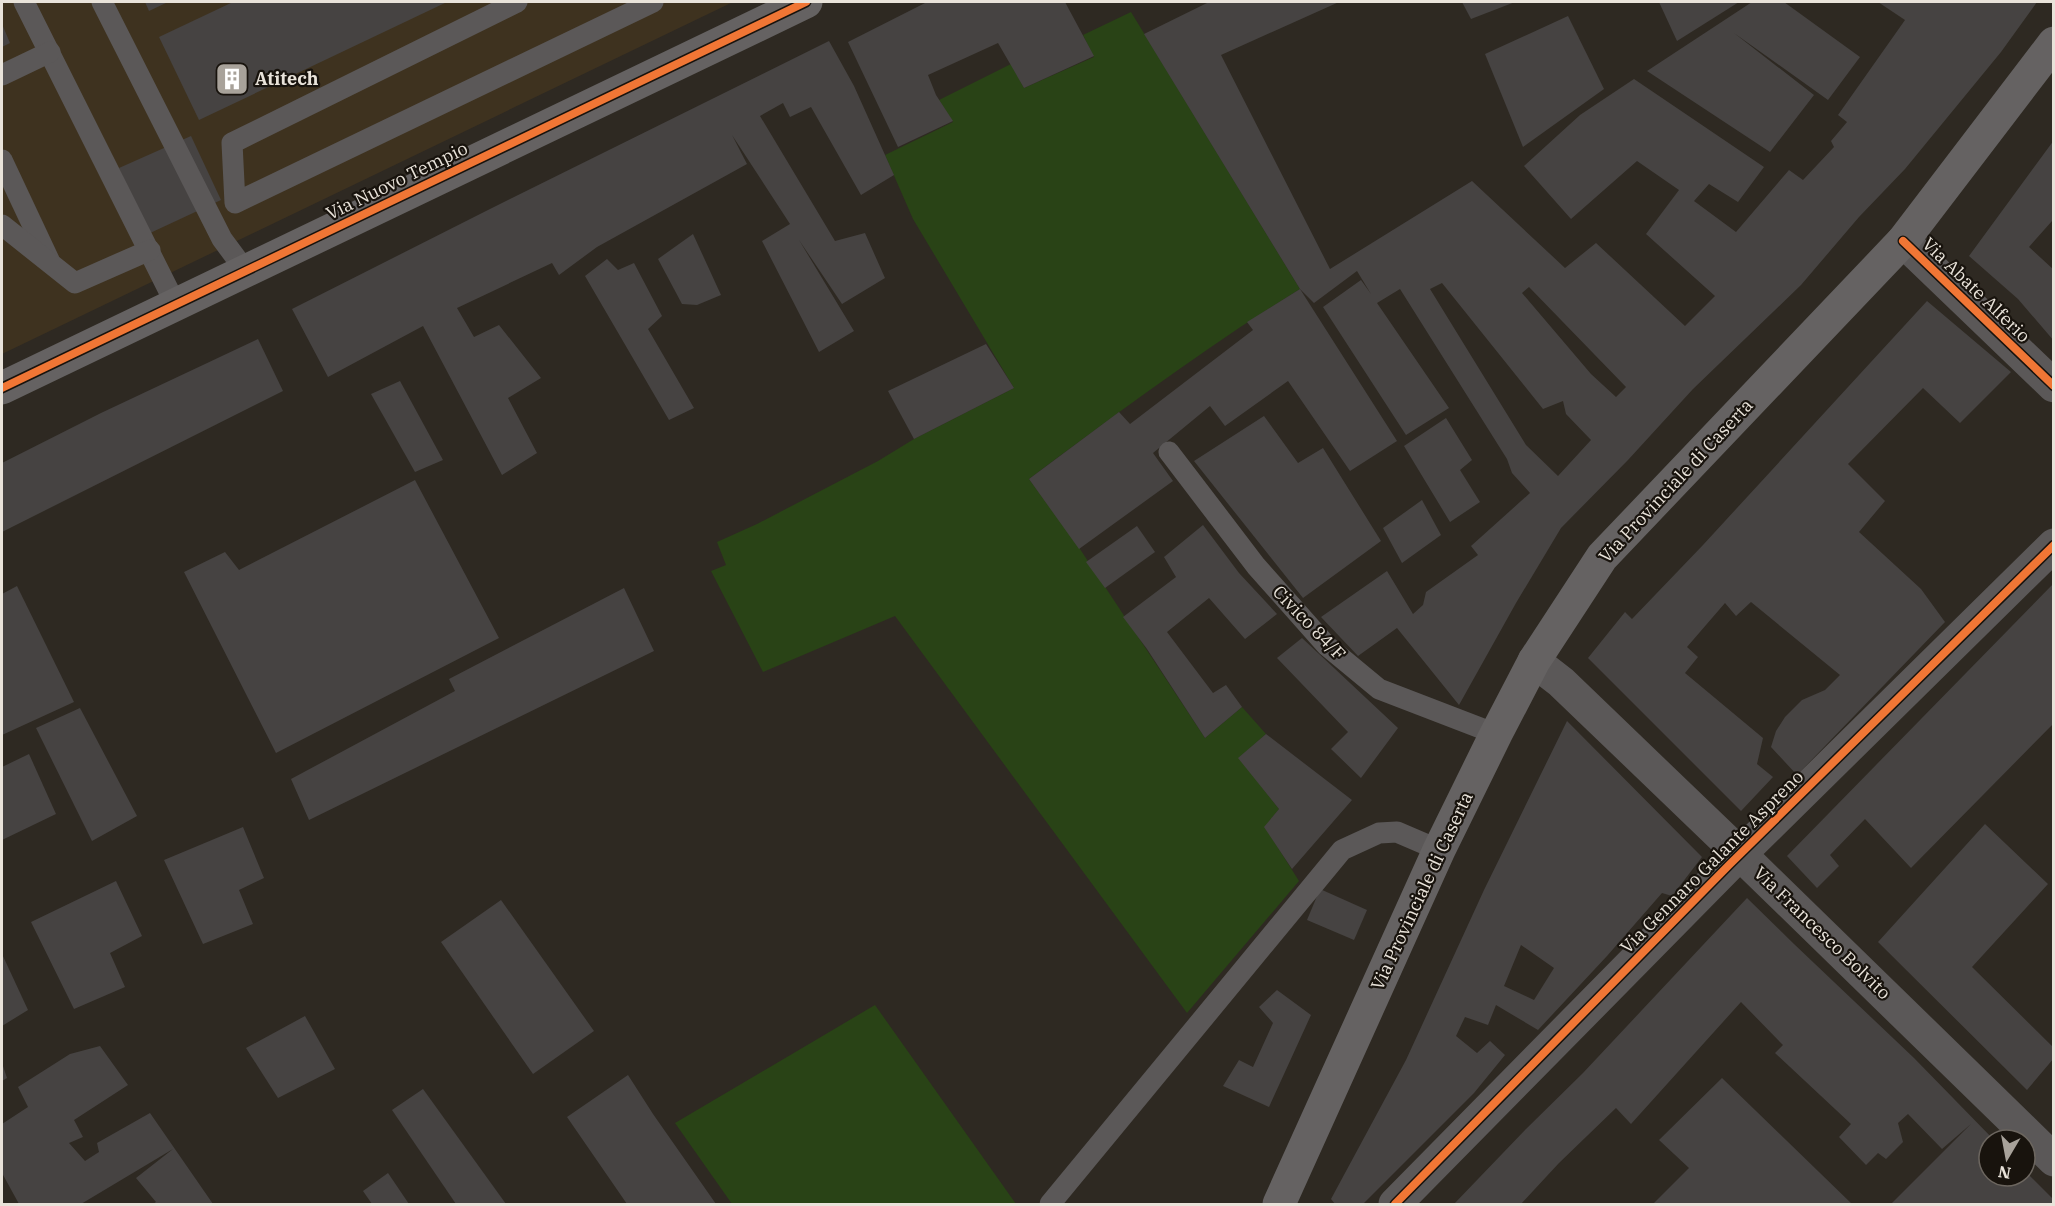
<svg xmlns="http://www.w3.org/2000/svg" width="2055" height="1206" viewBox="0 0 2055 1206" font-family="'IBM Plex Serif',serif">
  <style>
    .built { fill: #3e321f }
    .green { fill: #294316 }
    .building { fill: #464342; fill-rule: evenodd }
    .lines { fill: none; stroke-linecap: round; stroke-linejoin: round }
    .lane { stroke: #5b5858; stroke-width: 21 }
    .street { stroke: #5b5858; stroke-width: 33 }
    .secondary { stroke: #656262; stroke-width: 33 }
    .cycleway-casing { stroke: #18130d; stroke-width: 11 }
    .cycleway { stroke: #f07635; stroke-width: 8 }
    .labels { text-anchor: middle; stroke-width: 4.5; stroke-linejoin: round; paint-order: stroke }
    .poi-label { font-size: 18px; font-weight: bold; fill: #e9e3da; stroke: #18130d; text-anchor: start }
    .street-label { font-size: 18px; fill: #e9e3da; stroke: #18130d }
  </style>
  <rect width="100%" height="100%" fill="#2e2922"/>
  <path class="built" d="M2,2H733L2,354Z"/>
  <g class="green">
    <path d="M1131,12L1300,289C1206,347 1118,413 1029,479L1078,546L1205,738L1242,707L1266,734L1239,758L1279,809L1265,827L1299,881L1187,1013L895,616L763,672L711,571L726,565L717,542L757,524L878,461L914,439L1014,388L913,219L885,155L953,122L939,100L1011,64L1024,88L1094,57L1083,35Z"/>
    <path d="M875,1005L1016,1204H732L675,1123Z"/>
  </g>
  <g class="building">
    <path d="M145,2H168L149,11Z"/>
    <path d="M233,2H447L199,120L159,37Z"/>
    <path d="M927,2H1065L1094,56L1024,88L998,43L928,75L936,95L953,121L898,147L848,42Z"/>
    <path d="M1209,2H1339L1221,55L1330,269L1472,181L1565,268L1596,243L1685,326L1715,296L1646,234L1679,190L1637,161L1571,219L1524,166L1580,115L1634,79L1764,167L1738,202L1709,184L1694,201L1736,232L1789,170L1803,180L1834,147L1831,141L1847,122L1838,115L1905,20L1878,2H2037L2001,52L1905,169L1859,217L1801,285L1693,389L1628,460L1561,528L1516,603L1459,705L1397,628L1358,656L1321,617L1387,571L1413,614L1423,605L1426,592L1478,555L1471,546L1530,493L1512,473L1507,459L1400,289L1377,303L1449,408L1406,435L1323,307L1361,280L1371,294L1357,271L1314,303L1300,289L1144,34ZM1442,283L1543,409L1563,401L1566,414L1591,440L1558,476L1526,445L1430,289ZM1529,287L1626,387L1616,397L1591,374L1522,293Z"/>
    <path d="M1462,2H1515L1471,19Z"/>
    <path d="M1659,2H1739L1677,41Z"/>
    <path d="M1752,2H1784L1860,57L1828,100L1734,33L1814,95L1770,152L1647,71Z"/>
    <path d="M1568,16L1604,89L1523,147L1485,54Z"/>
    <path d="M2,24L10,43L2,47Z"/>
    <path d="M829,41L854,86L894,175L861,195L811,107L790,117L783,103L760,116L835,241L865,233L885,278L842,304L799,240L854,331L819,352L762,241L790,224L732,135L747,164L597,247L559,275L552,263L457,308L474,337L499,325L541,378L508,398L537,453L502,475L423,326L328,377L292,309L486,211Z"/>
    <path d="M191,136L221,200L148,234L119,168Z"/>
    <path d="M2054,140V222L2052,221L2029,247L2054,270V341L2018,299L1969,256Z"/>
    <path d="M693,234L721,295L697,305L682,304L658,259Z"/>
    <path d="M607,259L618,270L634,263L662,316L648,329L694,408L669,420L585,276Z"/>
    <path d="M1300,289L1397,441L1350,471L1288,381L1225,426L1210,406L1153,453L1173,481L1079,549L1029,479L1119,412L1130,424L1253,330L1247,322Z"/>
    <path d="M1927,301L2011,372L1960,423L1923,388L1848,464L1885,501L1859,532L1921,589L1945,622L1797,775L1771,747L1776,731L1785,717L1802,700L1825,690L1840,675L1751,602L1736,616L1725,603L1687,647L1698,657L1685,673L1763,738L1757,764L1773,777L1741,811L1588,658L1625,612L1632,619L1703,545Z"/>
    <path d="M258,339L283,391L2,532V463L101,413Z"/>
    <path d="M986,344L1014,388L914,439L888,391Z"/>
    <path d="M400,381L443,460L415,472L371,394Z"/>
    <path d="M1264,416L1298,463L1323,448L1381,541L1303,598L1194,461Z"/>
    <path d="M1446,418L1472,460L1460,470L1480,502L1450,522L1404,446Z"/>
    <path d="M415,480L499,638L276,753L184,572L225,552L239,570Z"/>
    <path d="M1422,500L1441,535L1402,563L1383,528Z"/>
    <path d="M1203,525L1239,573L1277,614L1245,639L1209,598L1167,632L1213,693L1226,685L1242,707L1205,738L1147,649L1123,617L1176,577L1164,557Z"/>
    <path d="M1137,526L1155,552L1105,588L1086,562Z"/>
    <path d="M2054,583V723L1911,868L1865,819L1830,855L1839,866L1817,888L1787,856Z"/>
    <path d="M17,586L74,702L2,735V594Z"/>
    <path d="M624,588L654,651L309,820L291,779L455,691L449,679Z"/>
    <path d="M1302,638L1398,728L1361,778L1331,749L1348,732L1277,658Z"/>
    <path d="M80,708L137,816L92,841L36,728Z"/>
    <path d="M1567,721L1702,857L1672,896L1662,893L1607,956L1538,1030L1496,1005L1488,1025L1465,1017L1456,1036L1477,1053L1490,1041L1505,1055L1474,1093L1363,1204H1335L1331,1199L1406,1060L1484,890ZM1521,945L1554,968L1534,1000L1504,986Z"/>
    <path d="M1266,734L1352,800L1292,869L1264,827L1279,809L1238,758Z"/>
    <path d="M29,754L56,814L2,840V767Z"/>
    <path d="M1985,824L2048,884L1972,967L2054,1048V1058L2027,1090L1878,942Z"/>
    <path d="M243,827L264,878L239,890L253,924L203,944L164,860Z"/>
    <path d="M116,881L142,936L110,953L125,987L74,1009L31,922Z"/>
    <path d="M1320,889L1367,910L1354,940L1307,920Z"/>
    <path d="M1747,898L1794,944L1914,1058L1994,1140H1989V1176H2025V1171L2054,1200V1204H1891L1971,1124L1942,1149L1908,1114L1898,1123L1903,1142L1886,1159L1878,1153L1866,1165L1839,1137L1851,1124L1775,1053L1783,1045L1741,1002L1631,1124L1616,1108L1559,1163L1521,1204H1454L1526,1129L1583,1073Z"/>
    <path d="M501,900L594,1031L533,1074L441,942Z"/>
    <path d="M2,954L28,1010L2,1026Z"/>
    <path d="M1277,990L1311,1015L1269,1107L1223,1086L1239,1060L1253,1067L1273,1023L1259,1007Z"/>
    <path d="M305,1016L335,1069L278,1098L246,1048Z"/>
    <path d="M100,1046L128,1085L74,1120L83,1137L69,1143L85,1161L99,1152L97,1143L150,1113L213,1204H153L156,1202L136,1178L173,1149L81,1204H19L2,1173V1124L28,1107L18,1087L70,1054Z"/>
    <path d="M2,1063L7,1078L2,1081Z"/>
    <path d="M628,1075L653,1114L716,1204H627L567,1117Z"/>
    <path d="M1722,1078L1852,1204H1653L1689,1168L1659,1140Z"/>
    <path d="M423,1089L506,1204H456L392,1110Z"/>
    <path d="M388,1173L409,1204H372L363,1191Z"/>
  </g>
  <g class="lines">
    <g class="lane">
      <path d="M24,2L176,305"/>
      <path d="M102,2L222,239L245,270"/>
      <path d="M517,2L232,143L235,203L653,2"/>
      <path d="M2,75L50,52"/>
      <path d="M2,160L49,260"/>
      <path d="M2,225L75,283L150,250"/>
      <path d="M1169,452L1256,566L1327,646L1379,689L1496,734"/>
      <path d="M1050,1204L1342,850L1379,833L1397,832L1439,850"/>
    </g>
    <g class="street">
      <path d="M1903,241L2054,386"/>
      <path d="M1534,661L1561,682L1740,854L2054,1160"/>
      <path d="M1395,1204L1730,864L2054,545"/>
    </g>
    <g class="secondary">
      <path d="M2,388L806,2"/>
      <path d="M1279,1204L1439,850L1496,734L1534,661L1602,557L1903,241L2054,43"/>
    </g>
    <defs>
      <g id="cycleway">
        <path d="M1903,241L2054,386"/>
        <path d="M2,388L806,2"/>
        <path d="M1395,1204L1730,864L2054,545"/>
      </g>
    </defs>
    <use href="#cycleway" class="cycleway-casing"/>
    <use href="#cycleway" class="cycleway"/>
  </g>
  <defs>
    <symbol id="building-square" viewBox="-11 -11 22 22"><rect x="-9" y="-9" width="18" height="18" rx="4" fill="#a8a29a" stroke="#18130d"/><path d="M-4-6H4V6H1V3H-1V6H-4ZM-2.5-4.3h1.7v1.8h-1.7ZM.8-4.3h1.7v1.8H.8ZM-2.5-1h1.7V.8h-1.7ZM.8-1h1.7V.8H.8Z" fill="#fff"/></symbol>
  </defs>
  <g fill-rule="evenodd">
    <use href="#building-square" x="213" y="60" width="38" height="38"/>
  </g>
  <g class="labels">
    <g class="poi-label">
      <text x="255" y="85">Atitech</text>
    </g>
    <g class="street-label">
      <text transform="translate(397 181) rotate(-26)" y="6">Via Nuovo Tempio</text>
      <text transform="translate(1976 290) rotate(44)" y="6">Via Abate Alferio</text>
      <text transform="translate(1676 481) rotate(-47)" y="6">Via Provinciale di Caserta</text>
      <text transform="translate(1309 623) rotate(46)" y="6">Civico 84/F</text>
      <text transform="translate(1712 862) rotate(-45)" y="6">Via Gennaro Galante Aspreno</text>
      <text transform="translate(1422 891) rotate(-65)" y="6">Via Provinciale di Caserta</text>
      <text transform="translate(1822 933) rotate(44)" y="6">Via Francesco Bolvito</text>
    </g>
  </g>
  <rect width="2055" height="1206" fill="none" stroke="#e9e3da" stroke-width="6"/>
  <g transform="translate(2007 1158) rotate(190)"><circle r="28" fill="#18130d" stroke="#6c665f" stroke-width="1.5"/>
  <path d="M0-4.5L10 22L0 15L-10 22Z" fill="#a8a29a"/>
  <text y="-9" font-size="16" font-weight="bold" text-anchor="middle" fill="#e9e3da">N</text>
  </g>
</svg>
